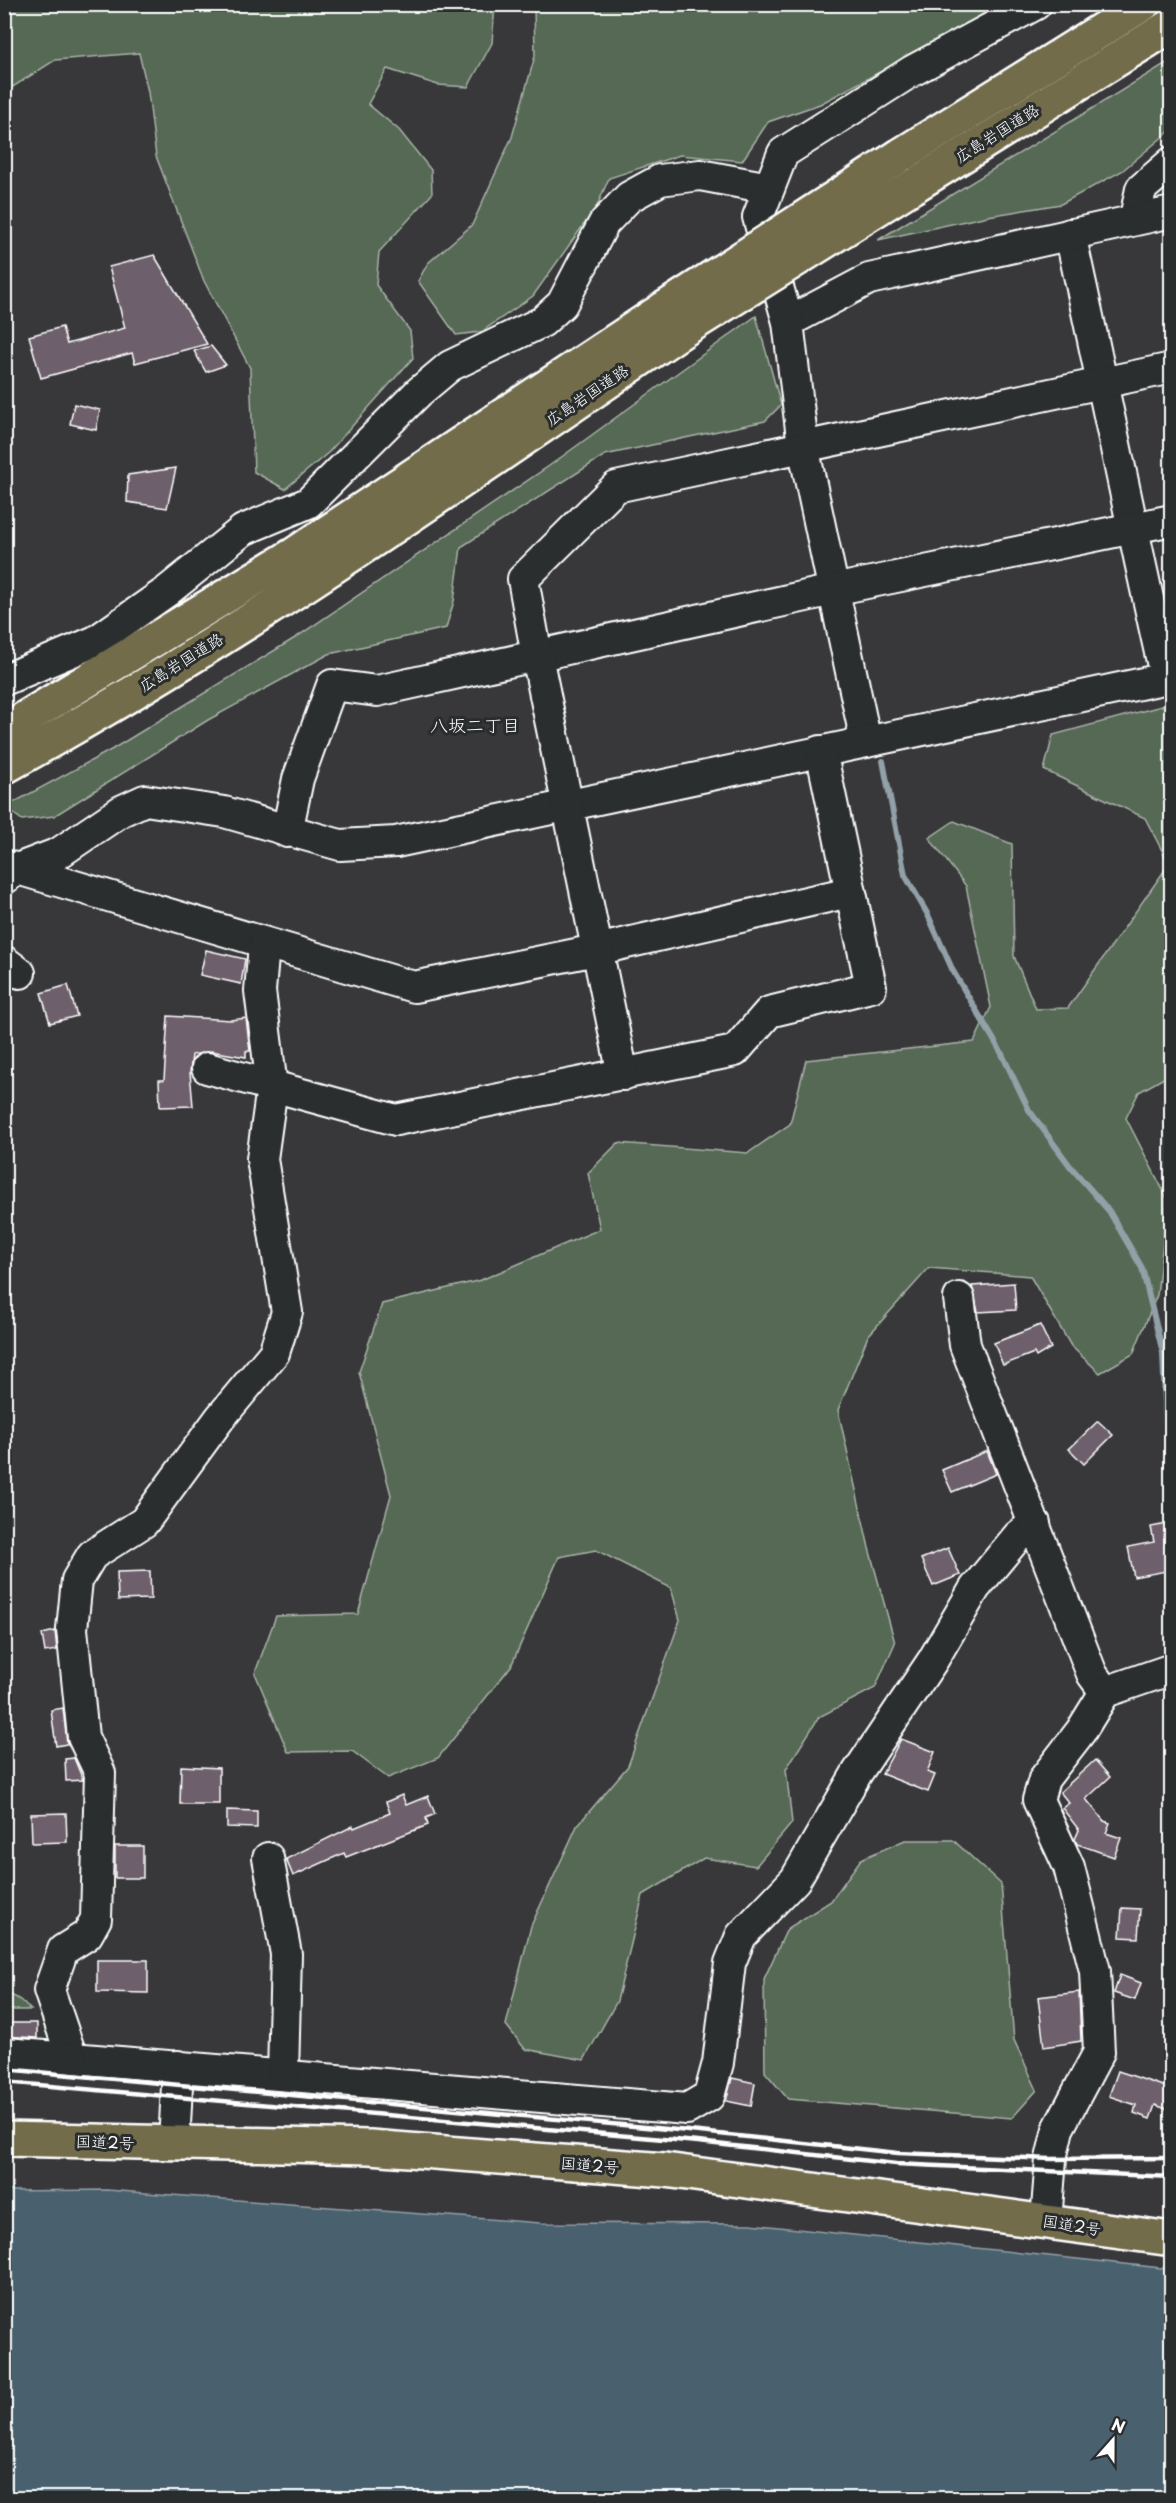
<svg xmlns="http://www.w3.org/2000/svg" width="1176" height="2503" viewBox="0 0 1176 2503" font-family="'Playpen Sans','Klee One',sans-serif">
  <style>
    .green { fill: #556954; stroke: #aab4aa; stroke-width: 1.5 }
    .water { fill: #4a616e; stroke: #92a0a8; stroke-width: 1.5 }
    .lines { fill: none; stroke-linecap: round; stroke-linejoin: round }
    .stream { stroke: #92a0a8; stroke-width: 6 }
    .building { fill: #6e5f6c; stroke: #fff; stroke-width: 1.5 }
    .minor-casing { stroke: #fff; stroke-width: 34 }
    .highway-casing { stroke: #fff; stroke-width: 38 }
    .minor { stroke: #2a2d2e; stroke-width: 30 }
    .highway { stroke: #736c4b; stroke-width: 33 }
    .rail { stroke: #fff; stroke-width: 4.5 }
    .highway-bridge-casing { stroke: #fff; stroke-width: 38; stroke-linecap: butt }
    .highway-bridge { stroke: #736c4b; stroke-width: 33 }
    .labels { text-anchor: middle; stroke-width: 6; stroke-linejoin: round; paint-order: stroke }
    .street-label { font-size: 16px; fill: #fff; stroke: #2a2d2e }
    .neighbourhood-label { font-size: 18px; fill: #fff; stroke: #2a2d2e }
  </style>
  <rect width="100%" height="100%" fill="#38373a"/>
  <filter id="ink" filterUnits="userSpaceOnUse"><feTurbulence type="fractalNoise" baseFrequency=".0167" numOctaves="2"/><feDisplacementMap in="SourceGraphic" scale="12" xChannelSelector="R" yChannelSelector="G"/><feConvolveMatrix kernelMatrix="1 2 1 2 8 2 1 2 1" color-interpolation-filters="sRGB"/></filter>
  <g filter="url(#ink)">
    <g class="green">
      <path d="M5,4L495,5L492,43L468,87L438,85L387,69L368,104L399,130L431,170L432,194L379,252L376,285L410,331L413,358L329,452L285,489L254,472L250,368L204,281L156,156L148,92L139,53L55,60L5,92Z"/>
      <path d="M534,5H1005L820,104L768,122L742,161L680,155L609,178L597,206L533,296L481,332L456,335L418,281L428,263L472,225L512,137L535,56Z"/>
      <path d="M1171,60V130L1122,171L1061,204L988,216L878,240Z"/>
      <path d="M756,316L781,405L765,421L605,455L461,547L454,601L446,628L329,654L208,720L54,816L22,820L5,807L111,750L295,638L549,466Z"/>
      <path d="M1165,705L1172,706L1171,1074L1139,1092L1126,1118L1168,1200L1157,1295L1133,1354L1100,1373L1071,1346L1030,1276L929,1268L868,1336L838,1410L869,1548L895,1643L875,1688L819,1717L786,1769L792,1823L756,1866L704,1858L643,1895L617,2001L584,2060L525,2049L506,2025L531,1926L577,1826L628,1766L680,1620L671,1588L596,1550L559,1557L511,1666L438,1758L388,1778L352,1751L288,1752L255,1673L276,1616L358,1614L391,1495L359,1372L382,1304L481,1280L600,1229L588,1173L618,1143L748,1153L790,1124L806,1060L974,1042L991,1007L966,886L929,838L954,821L1012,844L1014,956L1036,1009L1068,1008L1169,864L1145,818L1044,770L1053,735Z"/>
      <path d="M905,1840H953L1001,1884L1014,2040L1037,2090L1012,2118L788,2099L765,2072L764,1979L787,1929L831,1901L861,1859Z"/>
      <path d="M5,1992L19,1999L31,2010H5Z"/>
    </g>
    <path class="water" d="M107,2190L540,2223L751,2224L1171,2269V2498H5V2191Z"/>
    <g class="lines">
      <path class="stream" d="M883,761L905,875L928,915L953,971L1001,1052L1029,1110L1070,1166L1109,1211L1142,1268L1163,1353L1166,1426L1172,1451"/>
    </g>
    <g class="building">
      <path d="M154,255L207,344L135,363L132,353L41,378L29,336L62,327L67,344L125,328L109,267Z"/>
      <path d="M211,346L226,365L206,372L194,351Z"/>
      <path d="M74,404L100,410L96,430L70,424Z"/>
      <path d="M176,468L167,508L127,502L128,475Z"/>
      <path d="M206,950L245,959L241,984L200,975Z"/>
      <path d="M68,985L77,1016L50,1023L41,993Z"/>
      <path d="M168,1016L231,1020L246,1018L250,1051H246V1057L211,1051L192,1055L190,1072L193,1106L160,1107L159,1080H164Z"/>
      <path d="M1014,1283L1016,1310L978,1312L972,1286Z"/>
      <path d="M1040,1325L1051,1348L1036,1357L1034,1353L1003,1365L994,1343Z"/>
      <path d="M1098,1421L1113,1435L1084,1464L1069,1449Z"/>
      <path d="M987,1451L996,1474L952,1492L942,1470Z"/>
      <path d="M1172,1523V1570L1134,1577L1128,1547L1154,1542L1151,1527Z"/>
      <path d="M948,1548L960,1575L933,1586L921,1559Z"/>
      <path d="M150,1571L151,1599L118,1600L117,1572Z"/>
      <path d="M55,1631L57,1650L45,1652L42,1634Z"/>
      <path d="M63,1708L67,1744L56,1746L51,1710Z"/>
      <path d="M901,1739L935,1752L927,1772L935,1775L928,1792L882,1774Z"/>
      <path d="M74,1758L83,1780L66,1781L65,1759Z"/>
      <path d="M1095,1760L1110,1777L1086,1799L1104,1821L1110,1823L1106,1833L1121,1838L1114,1857L1077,1844L1075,1839L1079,1830L1062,1808L1069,1803L1060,1792Z"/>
      <path d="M181,1766L219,1768V1804H180Z"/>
      <path d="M402,1795L406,1805L428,1796L435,1814L426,1818L428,1825L346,1857L344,1853L293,1876L286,1859L353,1826L354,1828L390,1813L386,1802Z"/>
      <path d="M227,1810L257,1811V1828L227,1827Z"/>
      <path d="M66,1813L67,1842L32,1843L31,1814Z"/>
      <rect x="115" y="1846" width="28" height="32"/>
      <path d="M1122,1908L1140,1909L1138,1938L1120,1937Z"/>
      <path d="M97,1960H148V1993L97,1992Z"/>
      <path d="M1120,1975L1141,1983L1135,2000L1114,1993Z"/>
      <path d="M1079,1992L1081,2041L1044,2047L1038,1997Z"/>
      <path d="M4,2023H37V2038L4,2036Z"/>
      <path d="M1118,2071L1172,2089V2111L1155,2105L1150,2119L1134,2113L1136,2105L1109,2096Z"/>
      <path d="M732,2078L755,2083L751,2106L726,2101Z"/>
    </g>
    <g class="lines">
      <defs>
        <g id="minor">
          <path d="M1135,218L1141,189L1172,162"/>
          <path d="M1070,234C1103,382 1132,531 1166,679"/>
          <path d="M788,322L869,279L1172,212"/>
          <path d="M4,680L96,641L166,592L243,530L308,503L419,392L450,366L542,322L562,304L604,223L629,197L660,180L700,175L769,188"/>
          <path d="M866,742L803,446L788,322L758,217L783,153L912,71L1036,4"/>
          <path d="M287,832L298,779L332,685L377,691L833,590L1172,520"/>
          <path d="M11,867L414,987L596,950L850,892"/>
          <path d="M4,879L17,869L59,853L121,811L145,800L224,812L340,845L396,842L1172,677"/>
          <path d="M264,945L260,991L272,1087L262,1159L287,1312L274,1353L220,1418L144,1522L92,1555L77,1580L72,1629L83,1737L100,1773L96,1919L87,1935L63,1950L49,1990L72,2058L687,2109L709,2096L718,2063L730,1963L741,1936L795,1880L857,1773L933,1660L975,1588L1018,1536L1035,1523"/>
          <path d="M4,961L20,973"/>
          <path d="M207,1068L396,1120L735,1051L769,1012L871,987L821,751"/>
          <path d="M623,1075L537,656L523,579L616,487L1172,368"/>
          <path d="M959,1298L965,1345L1092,1674L1105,1692"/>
          <path d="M268,1858L286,1954L283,2075"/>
          <path d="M4,2053L72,2058"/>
          <path d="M174,2144L178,2066"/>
          <path d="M1046,2221L1051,2159L1058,2129L1099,2052L1095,1971L1069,1867L1038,1800L1044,1779L1081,1731L1105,1692L1172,1669"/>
        </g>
        <g id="highway">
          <path d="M901,155L1143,4"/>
          <path d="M915,185L1172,25"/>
          <path d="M4,731L295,554L665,308"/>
          <path d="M4,767C238,638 457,484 677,334"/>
          <path d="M4,2139L370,2147L665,2170L1172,2239"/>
        </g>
      </defs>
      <use href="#minor" class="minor-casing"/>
      <use href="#highway" class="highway-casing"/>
      <use href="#minor" class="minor"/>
      <use href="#highway" class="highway"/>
      <g class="rail">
        <path d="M4,2069L700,2132L898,2153L1051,2159L1172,2158"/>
        <path d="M4,2082L698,2142L896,2164L1172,2177"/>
      </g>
      <defs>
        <g id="highway-bridge">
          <path d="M665,308L901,155"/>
          <path d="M677,334L915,185"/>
        </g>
      </defs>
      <use href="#highway-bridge" class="highway-bridge-casing"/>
      <use href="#highway-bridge" class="highway-bridge"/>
    </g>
  </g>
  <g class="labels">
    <g class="street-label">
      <text transform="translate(997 133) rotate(-32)" y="6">広島岩国道路</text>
      <text transform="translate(587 395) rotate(-34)" y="6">広島岩国道路</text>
      <text transform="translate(181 662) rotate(-32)" y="6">広島岩国道路</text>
      <text transform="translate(105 2142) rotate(2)" y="6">国道2号</text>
      <text transform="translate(590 2165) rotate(5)" y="6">国道2号</text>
      <text transform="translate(1072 2225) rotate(9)" y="6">国道2号</text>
    </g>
    <g class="neighbourhood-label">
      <text x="475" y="732">八坂二丁目</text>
    </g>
  </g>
  <rect width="1176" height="2503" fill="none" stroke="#2a2d2e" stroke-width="24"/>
  <rect x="12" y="12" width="1152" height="2479" fill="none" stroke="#fff" stroke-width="2" filter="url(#ink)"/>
  <g transform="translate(1113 2440) rotate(21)" stroke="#2a2d2e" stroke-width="4.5" paint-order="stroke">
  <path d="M0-4.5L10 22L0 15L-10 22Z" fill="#ffffff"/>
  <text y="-9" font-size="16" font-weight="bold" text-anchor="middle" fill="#ffffff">N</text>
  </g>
</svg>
